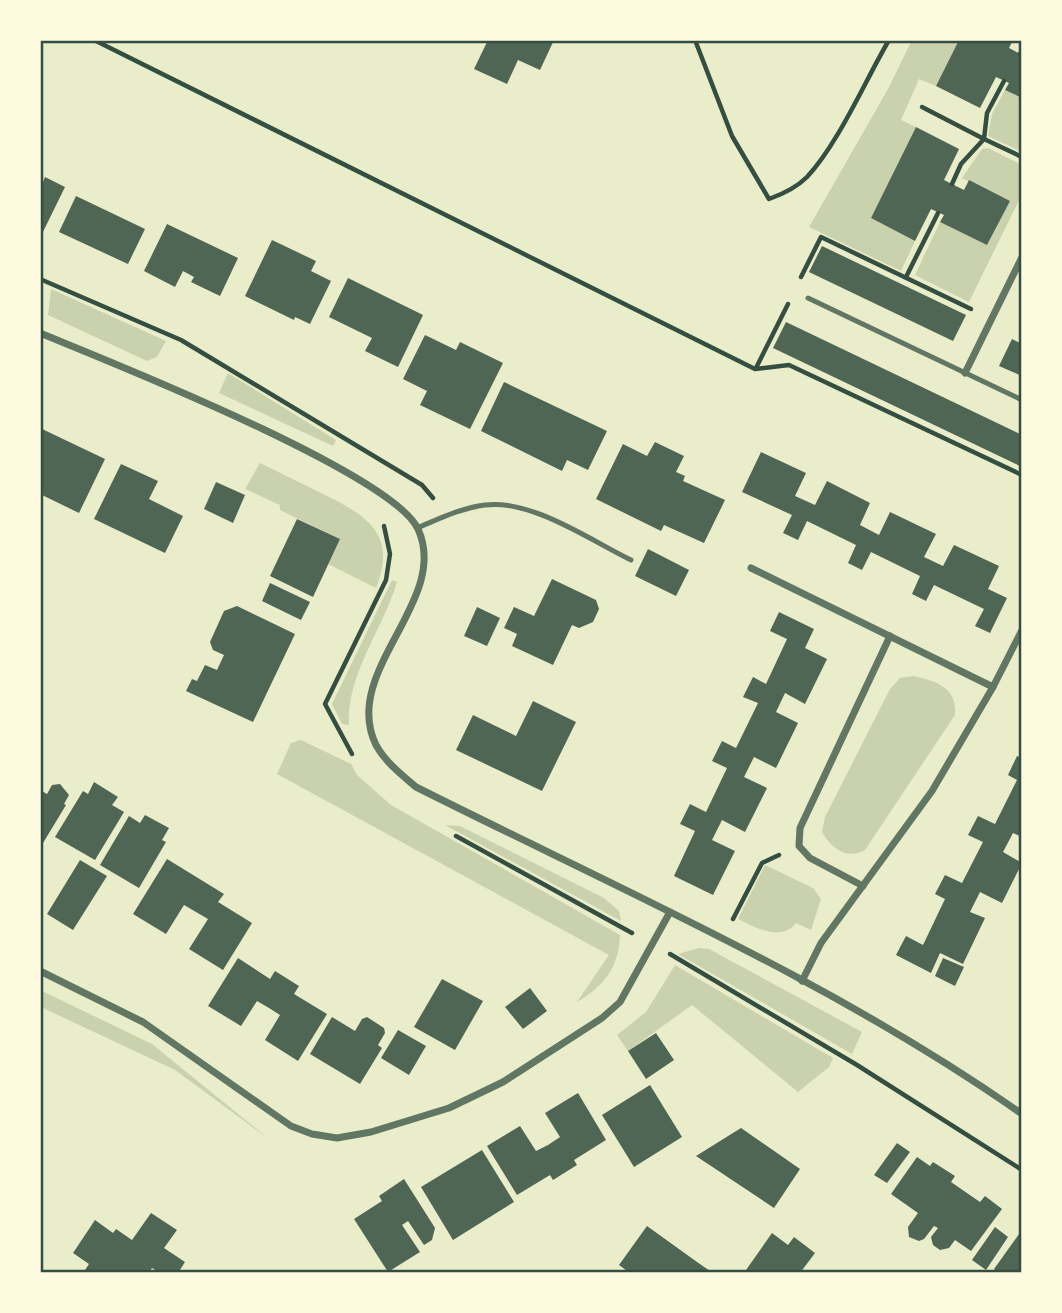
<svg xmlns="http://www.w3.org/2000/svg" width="1062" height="1313" viewBox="0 0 1062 1313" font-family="'Alegreya Sans',sans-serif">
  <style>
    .green { fill: #cad2ad }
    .building { fill: #4f6655 }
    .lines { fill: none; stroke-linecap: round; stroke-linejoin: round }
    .path { stroke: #344e41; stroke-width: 4.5 }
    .service { stroke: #617663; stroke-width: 5 }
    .minor { stroke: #617663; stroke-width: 7 }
    .neatline { fill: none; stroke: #344e41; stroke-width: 2.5 }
  </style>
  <rect width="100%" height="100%" fill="#e9edc9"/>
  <g class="green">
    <path d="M912,40H959L936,86L919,79L901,120L916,127L871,218L915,241L901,271L809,227L888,89Z"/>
    <path d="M1005,90L1022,98V152L988,136L992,114Z"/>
    <path d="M988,148L1022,165V194L969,302L915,275L940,222L988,244L1009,201L962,178L982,149Z"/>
    <path d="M51,289L166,341L157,357L147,361L48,315Z"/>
    <path d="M228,373L336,440L333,446L219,393Z"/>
    <path d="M260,463C281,473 302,484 323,494C366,515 398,534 376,588L328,564L340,539L280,510V505L245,489Z"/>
    <path d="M392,580L397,582C383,629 346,675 349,725L342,724L332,704Z"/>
    <path d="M913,676C936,681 957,687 955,715L865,850C847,860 832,849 822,832L825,817L890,689L900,678Z"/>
    <path d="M301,740L351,764L357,775L391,805L620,935C619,966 605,986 577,1002L609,955L277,774L291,743Z"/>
    <path d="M445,825L460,826L604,898L619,911L621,921Z"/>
    <path d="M765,865L813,888L821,899L811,930L796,923C781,942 756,928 738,919Z"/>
    <path d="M699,948L709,949L862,1032L852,1054L678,954Z"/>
    <path d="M675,965L833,1058L829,1067L798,1092L692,1005L628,1051L617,1035L646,1012Z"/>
    <path d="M40,990L152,1044L269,1139L175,1070L43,1008L40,1005Z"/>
  </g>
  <g class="building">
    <path d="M488,40H554L540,70L518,60L507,84L474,69Z"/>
    <path d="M959,40H1013L1009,48L1022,55V98L1005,90L1009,83L996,77L980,108L936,86Z"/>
    <path d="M916,127L959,149L944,180L964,190L969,180L1010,201L987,245L940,222L944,215L931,209L915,241L871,218Z"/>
    <path d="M45,177L65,187L40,238V180L43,182Z"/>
    <path d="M76,196L145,229L128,264L59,232Z"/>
    <path d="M167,224L238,258L220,296L191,282L194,277L183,271L175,287L144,271Z"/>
    <path d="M272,240L316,261L311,271L331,281L310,324L295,317L294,320L245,296Z"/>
    <path d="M822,246L966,315L953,341L809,272Z"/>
    <path d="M348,278L423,315L398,367L365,351L372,338L329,317Z"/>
    <path d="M786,322L1022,435V467L773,348Z"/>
    <path d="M425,335L456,350L460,342L503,363L470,429L420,405L427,391L403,379Z"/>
    <path d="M1012,339L1022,344V376L999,366Z"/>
    <path d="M504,382L607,431L588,470L567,460L562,471L481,431Z"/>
    <path d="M40,428L105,459L79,513L40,494Z"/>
    <path d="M655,442L684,456L676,472L685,476L683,481L725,500L704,543L664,525L661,531L596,499L623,444L647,456Z"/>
    <path d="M761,452L806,473L795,496L815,505L827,481L870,503L860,525L879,535L890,512L936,534L924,557L943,566L954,545L999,566L988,589L1007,598L990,633L975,626L984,609L934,585L926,601L912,594L920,576L871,552L862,570L848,563L856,545L807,521L798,540L783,533L792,515L742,492Z"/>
    <path d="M121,464L158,481L149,499L183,516L165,553L94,519Z"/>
    <path d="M216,482L245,495L233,523L204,509Z"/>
    <path d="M297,519L340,539L313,597L270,576Z"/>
    <path d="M648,549L689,570L676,596L635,576Z"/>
    <path d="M552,579L596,600L599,609L593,622L579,628L572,625L553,665L512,646L517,634L504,628L514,607L534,616Z"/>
    <path d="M270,583L310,602L301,620L262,601Z"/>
    <path d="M237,606L295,634L253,722L186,691L192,679L197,681L205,665L217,670L224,655L213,650L210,642L224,611Z"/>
    <path d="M477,607L500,618L487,646L464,636Z"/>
    <path d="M779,612L814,629L805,648L827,659L805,704L785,693L776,712L798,723L776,768L754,757L744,777L767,788L745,832L722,820L712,840L735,851L713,895L674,876L695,831L680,824L690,804L706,812L727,768L712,761L722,741L736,748L758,703L743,697L753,677L766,684L787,639L770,631Z"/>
    <path d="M533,701L576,722L542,791L456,750L473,715L516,736Z"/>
    <path d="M1017,756L1022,758V837L1013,833L1003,852L1022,863L1002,903L980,892L970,912L985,918L963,964L940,953L931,973L896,955L906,936L923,945L945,899L935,894L945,875L962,883L983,842L968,835L978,816L995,824L1017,780L1008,775Z"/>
    <path d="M94,782L118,797L112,805L124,812L95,860L55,837L83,791L88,794Z"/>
    <path d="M60,784L69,795L64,804L66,805L40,848V790L47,794L52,785Z"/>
    <path d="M145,815L169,828L162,840L166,842L139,888L100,865L129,816L140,823Z"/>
    <path d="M167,859L224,894L218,902L252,923L223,970L189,949L208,919L184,905L166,934L133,914Z"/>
    <path d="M80,860L107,876L73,930L47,914Z"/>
    <path d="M238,958L270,979L275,971L299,986L294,994L327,1014L298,1061L265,1040L280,1015L269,1008L257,1001L241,1026L208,1006Z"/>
    <path d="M943,958L964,967L955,986L935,976Z"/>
    <path d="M442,979L483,1001L455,1050L414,1027Z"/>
    <path d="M530,988L547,1011L523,1029L505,1007Z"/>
    <path d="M332,1017L355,1031L362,1019L367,1017L384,1028L385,1033L378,1045L382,1048L360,1084L310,1054Z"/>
    <path d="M398,1030L426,1046L409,1075L381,1058Z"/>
    <path d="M656,1033L674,1060L646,1079L628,1051Z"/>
    <path d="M650,1085L682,1137L634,1167L602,1115Z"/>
    <path d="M578,1093L606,1140L574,1160L577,1165L553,1180L550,1175L517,1195L487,1146L520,1126L536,1151L548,1145L560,1137L545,1113Z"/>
    <path d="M741,1128L800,1169L774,1208L696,1156Z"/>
    <path d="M897,1143L910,1152L887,1183L874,1175Z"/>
    <path d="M482,1150L514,1202L453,1240L421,1187Z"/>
    <path d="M917,1157L930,1166L933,1162L955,1176L951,1182L980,1202L985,1196L1002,1209L971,1251L955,1240L949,1248L940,1250L933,1245L931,1237L938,1228L934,1226L924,1239L919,1241L909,1237L908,1227L918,1213L891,1194Z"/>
    <path d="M404,1179L435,1228L432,1240L424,1245L408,1221L402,1225L420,1252L388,1272L354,1219L382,1201L379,1196Z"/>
    <path d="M151,1213L177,1230L164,1248L185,1262L178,1273H160L152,1268L149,1273H89L85,1270L89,1264L73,1253L95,1220L113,1233L116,1229L132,1240Z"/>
    <path d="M647,1226L697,1262L713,1273H630L619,1265Z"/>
    <path d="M995,1227L1008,1237L986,1270L972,1260Z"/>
    <path d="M1022,1230V1273H999L994,1269Z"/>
    <path d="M772,1233L788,1245L794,1237L815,1253L800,1273H750L746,1270Z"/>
  </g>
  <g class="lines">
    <g class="path">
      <path d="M94,40L755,369L789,365L1022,475"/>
      <path d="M695,40L732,136L769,199C783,194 796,188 807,177C838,144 865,81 889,40"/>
      <path d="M1020,54L1022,50"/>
      <path d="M922,107L984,139L987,113L1004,81"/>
      <path d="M952,184L961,164L984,139L1022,157"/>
      <path d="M801,277L821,237L971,309"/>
      <path d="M906,277L938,213"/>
      <path d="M40,279L181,340L422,485L433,498"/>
      <path d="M756,368L788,304"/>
      <path d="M352,754L325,704L386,580L390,554L384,526"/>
      <path d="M456,836L632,933"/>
      <path d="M733,919L762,863L779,855"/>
      <path d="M670,954L857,1065L1022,1170"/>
    </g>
    <g class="service">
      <path d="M808,298L1022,400"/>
      <path d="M417,528C439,519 461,508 485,505C531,499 590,540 631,560"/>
    </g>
    <g class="minor">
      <path d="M40,333C108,361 392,473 418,529C451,601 340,671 376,745C385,762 402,775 416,787C621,890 834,982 1022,1114"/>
      <path d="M965,373L1022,257"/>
      <path d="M751,568L993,687L932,791L821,943L802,981"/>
      <path d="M993,687L1022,630"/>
      <path d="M863,886L810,858L799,846L800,828L890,636"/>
      <path d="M40,971L143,1022L291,1126L312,1134L337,1138L371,1132L449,1108L503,1082L602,1018L620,1002L670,912"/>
    </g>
  </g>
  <rect width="1062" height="1313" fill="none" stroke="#fefae0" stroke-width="84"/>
  <rect x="42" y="42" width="978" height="1229" class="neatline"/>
</svg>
